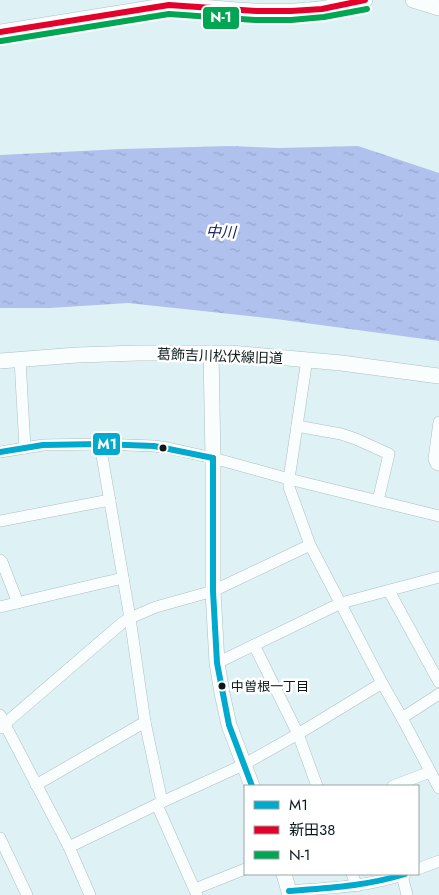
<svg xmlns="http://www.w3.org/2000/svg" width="439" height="895" viewBox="0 0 439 895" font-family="Jost,'Noto Sans JP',sans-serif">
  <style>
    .water { fill: url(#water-ripples) }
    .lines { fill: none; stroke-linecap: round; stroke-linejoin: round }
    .street-casing { stroke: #aebec0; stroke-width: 12 }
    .secondary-casing { stroke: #aebec0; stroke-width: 16 }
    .street { stroke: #fafdfe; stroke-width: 11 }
    .secondary { stroke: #fafdfe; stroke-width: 15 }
    .bus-1-casing { stroke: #fff; stroke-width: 10 }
    .bus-2-casing { stroke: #fff; stroke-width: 10 }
    .bus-3-casing { stroke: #fff; stroke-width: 10 }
    .bus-1 { stroke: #00a9ce; stroke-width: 6 }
    .bus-2 { stroke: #e4002b; stroke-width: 6 }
    .bus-3 { stroke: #00a651; stroke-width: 6 }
    .bus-dot { fill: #0b191b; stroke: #fff; stroke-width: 2 }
    .labels { text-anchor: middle; stroke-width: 5; stroke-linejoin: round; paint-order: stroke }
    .bus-label { font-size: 13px; fill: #0b191b; stroke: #fff; text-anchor: start }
    .street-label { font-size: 14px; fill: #0b191b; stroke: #fff }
    .water-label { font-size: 15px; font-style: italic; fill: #1b2166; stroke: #fff }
    .line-badge { stroke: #fff; stroke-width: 2 }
    .badge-label { font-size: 14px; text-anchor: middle; font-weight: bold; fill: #fff }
  </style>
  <defs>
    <pattern id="water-ripples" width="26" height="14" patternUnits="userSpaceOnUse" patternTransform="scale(1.25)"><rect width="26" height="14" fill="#b0c1ed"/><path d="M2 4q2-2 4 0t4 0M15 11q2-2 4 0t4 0" fill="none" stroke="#96a5cb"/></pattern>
  </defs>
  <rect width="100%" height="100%" fill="#def2f5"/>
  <path class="water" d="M229,146L278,148L358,146L439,173V341L276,319L128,303L50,308H0V155L122,149Z"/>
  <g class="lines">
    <defs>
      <g id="street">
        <path d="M307,359L289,479V487L310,545L382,683L402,718L439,788"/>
        <path d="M20,360L25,448"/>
        <path d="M439,422L434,459L436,464L439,465"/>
        <path d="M297,426L341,434L356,439L389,454L378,501"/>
        <path d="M100,444L130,618L145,722L162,802"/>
        <path d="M0,452L43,445L100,444L154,446L168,448L213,458L289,479L439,516"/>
        <path d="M0,521L110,500"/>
        <path d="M0,560L2,562L18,603"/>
        <path d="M389,591L439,682"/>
        <path d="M0,607L123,578"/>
        <path d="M254,645L298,734L317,786"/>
        <path d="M217,663L341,603L439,577"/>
        <path d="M0,715L69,847L90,895"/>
        <path d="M402,718L439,694"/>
        <path d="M0,728L122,623L130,618L156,607L213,591L310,545"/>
        <path d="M36,785L145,722"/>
        <path d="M393,786L430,772"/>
        <path d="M157,805L197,895"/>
        <path d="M0,838L27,895"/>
        <path d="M69,847L162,802L243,765L298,734L382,683"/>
        <path d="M418,869L439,861"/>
        <path d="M352,874L357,886"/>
        <path d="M402,875L407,895"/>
        <path d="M195,889L245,869"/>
        <path d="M289,891C329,888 368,887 405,874"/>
      </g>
      <g id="secondary">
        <path d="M413,0L439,8"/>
        <path d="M0,32L169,5C215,7 262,15 308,10C327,9 346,4 365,0"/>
        <path d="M211,353L213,458V591L217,663L222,693L229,725L252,786"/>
        <path d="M0,361L77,355L139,353H231L341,363L439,376"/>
        <path d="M284,874L290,895"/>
      </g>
    </defs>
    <use href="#street" class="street-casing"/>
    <use href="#secondary" class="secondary-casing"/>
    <use href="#street" class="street"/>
    <use href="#secondary" class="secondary"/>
    <defs>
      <g id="bus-1">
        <path d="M0,452L43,445L100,444L154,446L213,458"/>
        <path d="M213,458V591L217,663L229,725L252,786"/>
        <path d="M289,891C328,888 367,886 405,874"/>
      </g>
      <path id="bus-2" d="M0,32L169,5L256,11H291L322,9L365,0"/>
      <path id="bus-3" d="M1,41L169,14L255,20H291L324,17L367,9"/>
    </defs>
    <use href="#bus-1" class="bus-1-casing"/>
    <use href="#bus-2" class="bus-2-casing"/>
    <use href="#bus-3" class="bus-3-casing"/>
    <use href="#bus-1" class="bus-1"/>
    <use href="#bus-2" class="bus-2"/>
    <use href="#bus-3" class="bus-3"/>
  </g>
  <g class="bus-dot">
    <circle cx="163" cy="448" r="4.5"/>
    <circle cx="222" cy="686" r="4.5"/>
  </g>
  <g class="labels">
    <g class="bus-label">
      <text x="231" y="691">中曽根一丁目</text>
    </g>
    <g class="street-label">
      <text transform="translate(220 356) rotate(2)" y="5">葛飾吉川松伏線旧道</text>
    </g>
    <g class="water-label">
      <text transform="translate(221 232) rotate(2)" y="5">中川</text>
    </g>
  </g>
  <g class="line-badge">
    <rect x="202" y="6" width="38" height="24" rx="5" fill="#00a651"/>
    <rect x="92" y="432" width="29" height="24" rx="5" fill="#00a9ce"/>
  </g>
  <g class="badge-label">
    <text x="221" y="22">N-1</text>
    <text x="107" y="449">M1</text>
  </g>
  <rect x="244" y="785" width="175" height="90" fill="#ffffff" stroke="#9da3a4"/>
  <rect x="254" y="801" width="25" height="8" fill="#00a9ce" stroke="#9da3a4"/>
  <text x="289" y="810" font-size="15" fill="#0b191b">M1</text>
  <rect x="254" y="826" width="25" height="8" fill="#e4002b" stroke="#9da3a4"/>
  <text x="289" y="835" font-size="15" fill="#0b191b">新田38</text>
  <rect x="254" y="851" width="25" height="8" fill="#00a651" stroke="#9da3a4"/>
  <text x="289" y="860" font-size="15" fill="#0b191b">N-1</text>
</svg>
